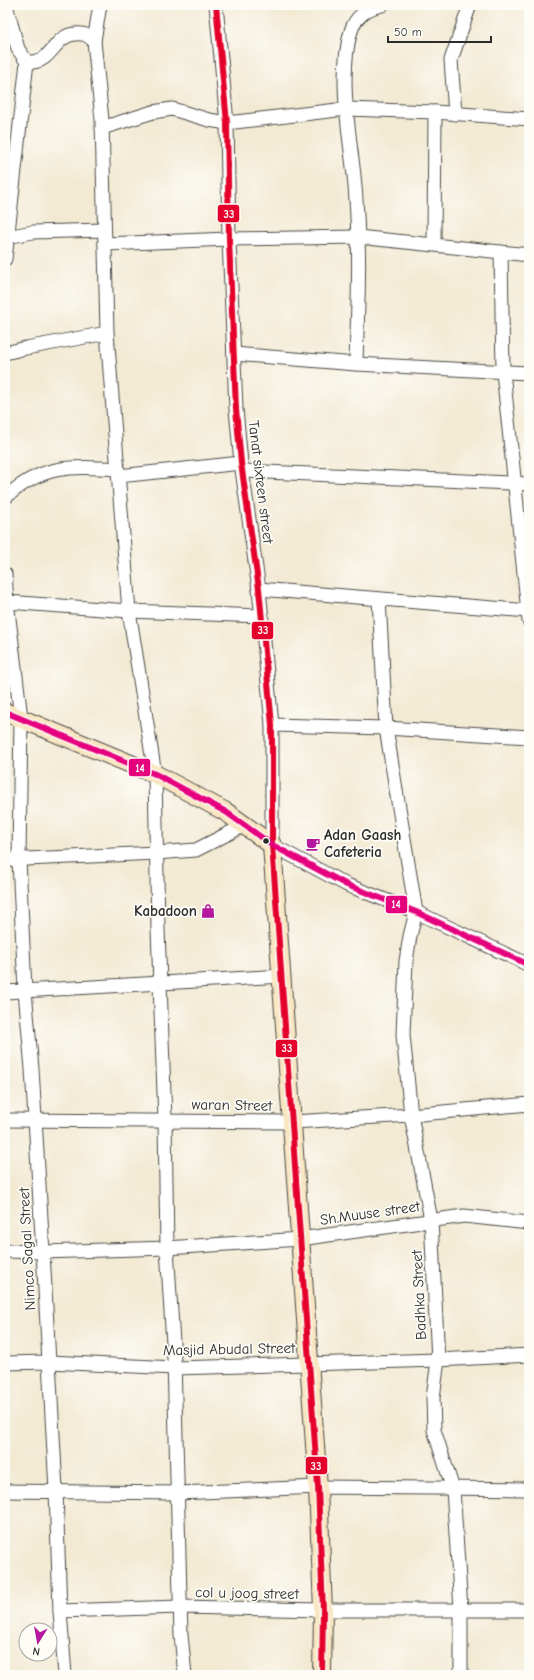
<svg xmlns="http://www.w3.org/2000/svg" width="534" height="1680" viewBox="0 0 534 1680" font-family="'Comic Neue',sans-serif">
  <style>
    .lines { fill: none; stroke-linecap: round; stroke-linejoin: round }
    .street-casing { stroke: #494844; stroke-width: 15 }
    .secondary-casing { stroke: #494844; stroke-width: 20 }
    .street { stroke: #fff; stroke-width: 13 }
    .secondary { stroke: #f9e7c3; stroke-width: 18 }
    .bus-1-casing { stroke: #fdfcf7; stroke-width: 9 }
    .bus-2-casing { stroke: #fdfcf7; stroke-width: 9 }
    .bus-1 { stroke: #e4002b; stroke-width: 6 }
    .bus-2 { stroke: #e5007d; stroke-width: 6 }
    .bus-dot { fill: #2b2b2b; stroke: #fdfcf7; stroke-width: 1.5 }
    .labels { text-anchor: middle; stroke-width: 3.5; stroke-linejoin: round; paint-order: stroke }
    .street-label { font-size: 15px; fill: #2b2b2b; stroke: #fdfcf7 }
    .poi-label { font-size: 15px; font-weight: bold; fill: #2b2b2b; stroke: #fdfcf7; text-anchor: start }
    .line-badge { stroke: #fdfcf7; stroke-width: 1.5 }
    .badge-label { font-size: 11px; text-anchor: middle; font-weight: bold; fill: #fff }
  </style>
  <rect width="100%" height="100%" fill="#fdfcf7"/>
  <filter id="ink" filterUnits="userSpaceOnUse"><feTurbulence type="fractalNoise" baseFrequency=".025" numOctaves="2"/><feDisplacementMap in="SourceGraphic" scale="8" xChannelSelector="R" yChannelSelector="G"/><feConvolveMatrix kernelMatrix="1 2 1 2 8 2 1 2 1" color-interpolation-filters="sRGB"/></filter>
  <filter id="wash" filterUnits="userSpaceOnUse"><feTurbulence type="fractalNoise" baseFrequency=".012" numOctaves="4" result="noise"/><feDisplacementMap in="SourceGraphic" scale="16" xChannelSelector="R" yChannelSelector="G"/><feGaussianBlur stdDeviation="0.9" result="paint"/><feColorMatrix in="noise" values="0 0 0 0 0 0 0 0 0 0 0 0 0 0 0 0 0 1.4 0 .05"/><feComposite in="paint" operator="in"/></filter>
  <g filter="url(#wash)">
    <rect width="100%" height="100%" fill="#f3ead4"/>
  </g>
  <g filter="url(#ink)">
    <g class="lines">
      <defs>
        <g id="street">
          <path d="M6,5L18,49L27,62C33,62 39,62 44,58C55,49 60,35 75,34C84,33 88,35 94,41L102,120L107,333L129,611L155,774L158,929L165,1120L167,1248L174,1359L181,1635L185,1675"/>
          <path d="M216,5L227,123L229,239L236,409L241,463L259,589L272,725V845L347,885L416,912L529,965"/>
          <path d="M94,41L100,5"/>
          <path d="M455,114L451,60L470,5"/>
          <path d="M102,128L153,112L172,109L209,120L227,123L346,109L435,112L529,119"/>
          <path d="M7,237L33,232L104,230"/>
          <path d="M105,244L229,239L358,237L529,255"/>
          <path d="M434,244L435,112"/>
          <path d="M501,252L503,372L529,621"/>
          <path d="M5,259L27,62"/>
          <path d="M5,353L26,348L107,333"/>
          <path d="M234,354L356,364L529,373"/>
          <path d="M356,364C357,322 360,279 358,237C357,214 356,190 353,167C348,126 339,71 351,31C355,17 368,7 382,5"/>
          <path d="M243,471L529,484"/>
          <path d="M119,476L241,463"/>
          <path d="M5,498C42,464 71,466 118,469"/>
          <path d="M5,574L7,602L21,718L19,859L25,991L32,1069L43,1252L56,1490L60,1611L65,1675"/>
          <path d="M259,589L529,611"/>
          <path d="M379,599L386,728L416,912L410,936L406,961L403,1035L411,1115L431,1220L438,1360L433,1398L434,1430L453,1489L461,1609V1675"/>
          <path d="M7,602L129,611L262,616"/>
          <path d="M272,725L386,728L529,737"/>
          <path d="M5,860L156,853L196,850L245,825"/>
          <path d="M5,992L282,976"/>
          <path d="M5,1120L293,1122L411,1115L529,1104"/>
          <path d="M5,1251L43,1252L167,1248L300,1239L464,1216L529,1223"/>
          <path d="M5,1363L49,1362L175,1368L438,1360L529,1355"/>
          <path d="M5,1491L178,1493L318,1487L529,1489"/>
          <path d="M60,1611L180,1607L323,1610H529"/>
        </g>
        <path id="secondary" d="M5,712L155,774L226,812L272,845L318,1487L323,1610L322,1675"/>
      </defs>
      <use href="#street" class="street-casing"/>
      <use href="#secondary" class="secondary-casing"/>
      <use href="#street" class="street"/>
      <use href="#secondary" class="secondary"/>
      <defs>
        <path id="bus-1" d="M216,5L227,123L229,239L236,409L241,463L259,589L272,725V845L318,1487L323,1610L322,1675"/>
        <path id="bus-2" d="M5,712L155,774L226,812L272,845L347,885L416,912L529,965"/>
      </defs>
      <use href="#bus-1" class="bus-1-casing"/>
      <use href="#bus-2" class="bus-2-casing"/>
      <use href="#bus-1" class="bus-1"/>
      <use href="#bus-2" class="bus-2"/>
    </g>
  </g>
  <defs>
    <symbol id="cafe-bare" viewBox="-9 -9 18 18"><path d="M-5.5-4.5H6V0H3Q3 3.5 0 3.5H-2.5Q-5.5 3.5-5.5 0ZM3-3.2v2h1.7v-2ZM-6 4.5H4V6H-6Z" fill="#b5179e" stroke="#fdfcf7" stroke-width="2.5" paint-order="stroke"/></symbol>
    <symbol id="shop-bare" viewBox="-9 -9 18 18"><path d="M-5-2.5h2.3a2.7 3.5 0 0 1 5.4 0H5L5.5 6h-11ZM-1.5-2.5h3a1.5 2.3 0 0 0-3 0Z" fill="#b5179e" stroke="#fdfcf7" stroke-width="2.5" paint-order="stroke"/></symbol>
  </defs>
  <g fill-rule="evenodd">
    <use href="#cafe-bare" x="303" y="834" width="20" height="20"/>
    <use href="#shop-bare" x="198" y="901" width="20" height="20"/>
  </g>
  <circle class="bus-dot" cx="266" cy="841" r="3.5"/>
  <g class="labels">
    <g class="street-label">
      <text transform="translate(261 482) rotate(83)" y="5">Tanat sixteen street</text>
      <text transform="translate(232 1105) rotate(1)" y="5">waran Street</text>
      <text transform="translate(370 1213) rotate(-8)" y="5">Sh.Muuse street</text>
      <text transform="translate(27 1249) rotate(-93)" y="5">Nimco Sagal Street</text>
      <text transform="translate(419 1295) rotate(-93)" y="5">Badhka Street</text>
      <text transform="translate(229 1349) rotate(-1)" y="5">Masjid Abudal Street</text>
      <text transform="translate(247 1593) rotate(1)" y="5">col u joog street</text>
    </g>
    <g class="poi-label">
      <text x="324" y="840">Adan Gaash<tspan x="324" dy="17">Cafeteria</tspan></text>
      <text x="197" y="916" text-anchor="end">Kabadoon</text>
    </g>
  </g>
  <g class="line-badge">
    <rect x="217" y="204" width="23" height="19" rx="4" fill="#e4002b"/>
    <rect x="251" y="621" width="23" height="19" rx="4" fill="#e4002b"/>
    <rect x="128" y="758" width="23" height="19" rx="4" fill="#e5007d"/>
    <rect x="385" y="895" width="23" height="19" rx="4" fill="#e5007d"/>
    <rect x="275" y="1039" width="23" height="19" rx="4" fill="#e4002b"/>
    <rect x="305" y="1456" width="23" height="19" rx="4" fill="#e4002b"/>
  </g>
  <g class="badge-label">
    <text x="229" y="218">33</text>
    <text x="263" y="634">33</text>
    <text x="140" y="772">14</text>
    <text x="396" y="908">14</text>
    <text x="287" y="1052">33</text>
    <text x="316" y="1470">33</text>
  </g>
  <rect width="534" height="1680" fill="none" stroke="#fdfcf7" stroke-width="20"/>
  <g transform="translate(38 1642) rotate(191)"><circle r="19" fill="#fdfcf7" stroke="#a9a8a5"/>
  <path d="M0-3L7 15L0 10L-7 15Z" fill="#b5179e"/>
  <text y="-6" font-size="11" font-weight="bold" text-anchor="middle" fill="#2b2b2b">N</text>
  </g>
  <path d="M388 36v6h103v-6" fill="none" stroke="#2b2b2b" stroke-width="2"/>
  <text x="394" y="36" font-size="12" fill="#2b2b2b" stroke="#fdfcf7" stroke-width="3" paint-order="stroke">50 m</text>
</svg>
